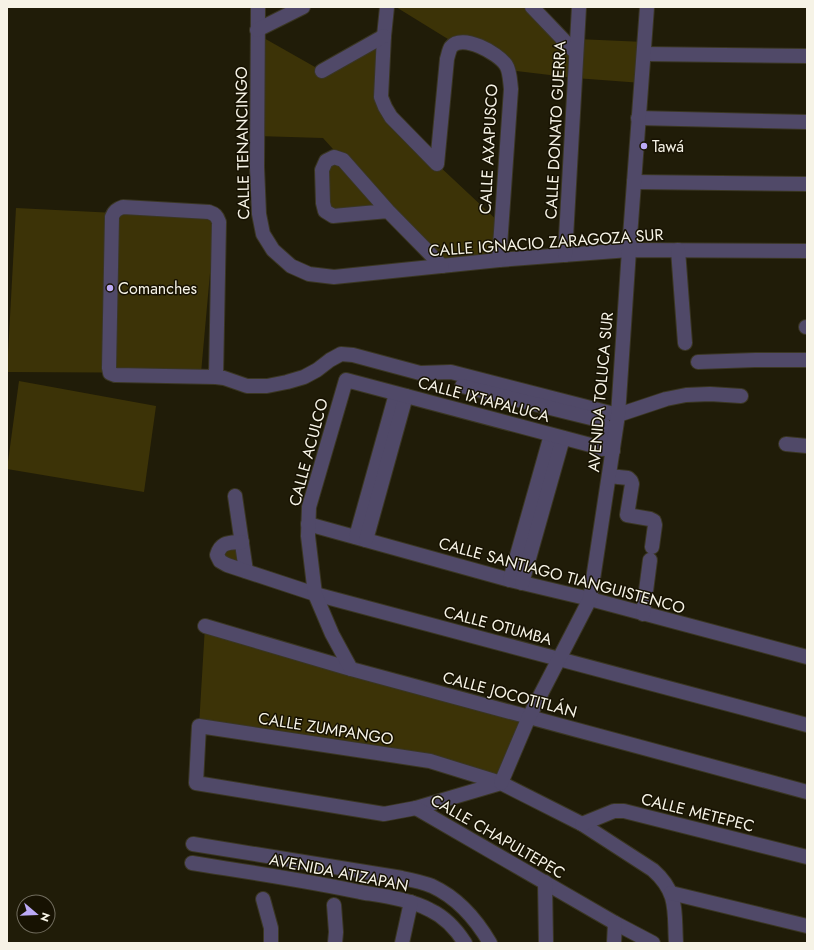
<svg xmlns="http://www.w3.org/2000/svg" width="814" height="950" viewBox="0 0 814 950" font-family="Jost,sans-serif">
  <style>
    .green { fill: #3c3307 }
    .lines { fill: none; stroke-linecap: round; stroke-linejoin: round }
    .minor-casing { stroke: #3a3623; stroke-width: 16 }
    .minor { stroke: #504968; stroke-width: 14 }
    .poi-dot { fill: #bcaaf6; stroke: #171202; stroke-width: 1.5 }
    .labels { text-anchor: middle; stroke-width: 3; stroke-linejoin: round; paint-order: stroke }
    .street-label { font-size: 16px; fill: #f6f3e6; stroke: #171202 }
    .poi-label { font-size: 16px; fill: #f6f3e6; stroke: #171202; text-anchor: start }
  </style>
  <rect width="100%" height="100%" fill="#201c08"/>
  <g class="green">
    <path d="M396,7H532L576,53L577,39L645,42L642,83L575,78L508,70L506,65L456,44Z"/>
    <path d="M255,33L322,71L384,36L381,97L437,164L501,224L499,260L442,266L388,211L333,216L322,170L342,159L323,138L257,136Z"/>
    <path d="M16,208L215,218L201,373L7,372Z"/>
    <path d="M19,381L156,406L144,492L7,469Z"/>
    <path d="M242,542L246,571L227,565L219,548Z"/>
    <path d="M205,626L529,717L501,783L430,761L199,726Z"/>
  </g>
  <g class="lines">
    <defs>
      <g id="minor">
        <path d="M258,7L257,167L259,214L263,234L273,250L291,266L309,274L334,277L499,260L629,250L807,251"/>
        <path d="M387,7L384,36L381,97L385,107L391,117L437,164L447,59C448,56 449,50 451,47C462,33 498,53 506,65C510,71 510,81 511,89L499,260"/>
        <path d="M532,7L576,53"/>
        <path d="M257,30L303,7"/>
        <path d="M644,54L807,56"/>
        <path d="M322,71L384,36"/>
        <path d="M638,118L807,122"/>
        <path d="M634,182L807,184"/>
        <path d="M388,211L333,216L325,211L323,203L322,170L326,161L334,157L343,160L388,211L442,266"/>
        <path d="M678,250L685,343"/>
        <path d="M565,255L579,7"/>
        <path d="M806,327H807"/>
        <path d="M698,362L755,360H807"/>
        <path d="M216,377L219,222C217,216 215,214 209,212L123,207C117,209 114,211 112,217L109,368L110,373L115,375L216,377L224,378L247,386H267L287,382L304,377L317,370L330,360L341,354L353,355L420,373L451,372L618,415L666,399L686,395L710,394L741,396"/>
        <path d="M462,386L599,420L604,425L602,449"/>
        <path d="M786,444L807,446"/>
        <path d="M609,476L628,478L631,481L632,484L627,515L650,519L654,521L655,525L652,547"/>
        <path d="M235,496L246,571"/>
        <path d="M308,524L510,580L590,599L807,657"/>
        <path d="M356,537L396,394"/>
        <path d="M366,540L406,396"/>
        <path d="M242,542C230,543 221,541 217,555L220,561L227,565L315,594L807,725"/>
        <path d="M510,580L551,435"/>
        <path d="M522,583L563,438"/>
        <path d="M643,614L650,560"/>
        <path d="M205,626L351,669L807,792"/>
        <path d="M351,669L332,634L315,594L308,536L309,507L346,380L613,451"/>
        <path d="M501,783L416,808L384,814L196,783L199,726L430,761L501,783L582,824L653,870C679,893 674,912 676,943"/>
        <path d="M501,783L529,717L590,599L618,415L629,250L647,7"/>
        <path d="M416,808L615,923L653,943"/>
        <path d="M582,824L614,811H624L807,857"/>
        <path d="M193,844L402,878C412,880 422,882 432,886C458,898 476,919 490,943"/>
        <path d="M192,863C248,872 304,880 360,892C383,896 409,899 430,910C445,917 456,929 465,943"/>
        <path d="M545,882L546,943"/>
        <path d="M671,893L807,926"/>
        <path d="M263,899L271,928V943"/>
        <path d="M334,905L336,932L335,943"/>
        <path d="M402,943L411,902"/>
        <path d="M614,943L615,923"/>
      </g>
    </defs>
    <use href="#minor" class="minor-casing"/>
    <use href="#minor" class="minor"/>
  </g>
  <g class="poi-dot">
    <circle cx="644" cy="146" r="4"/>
    <circle cx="110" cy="288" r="4"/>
  </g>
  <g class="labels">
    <g class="street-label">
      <text transform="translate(555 130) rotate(-87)" y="6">CALLE DONATO GUERRA</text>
      <text transform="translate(242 143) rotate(-91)" y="6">CALLE TENANCINGO</text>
      <text transform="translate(488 149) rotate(-87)" y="6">CALLE AXAPUSCO</text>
      <text transform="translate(546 242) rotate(-4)" y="6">CALLE IGNACIO ZARAGOZA SUR</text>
      <text transform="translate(600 392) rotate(-85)" y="6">AVENIDA TOLUCA SUR</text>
      <text transform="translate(484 399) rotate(15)" y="6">CALLE IXTAPALUCA</text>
      <text transform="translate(308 452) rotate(-75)" y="6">CALLE ACULCO</text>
      <text transform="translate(562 575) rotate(15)" y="6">CALLE SANTIAGO TIANGUISTENCO</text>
      <text transform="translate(498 625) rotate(15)" y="6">CALLE OTUMBA</text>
      <text transform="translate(510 694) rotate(15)" y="6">CALLE JOCOTITLÁN</text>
      <text transform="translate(326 728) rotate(9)" y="6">CALLE ZUMPANGO</text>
      <text transform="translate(698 812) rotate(14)" y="6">CALLE METEPEC</text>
      <text transform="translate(498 836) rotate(30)" y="6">CALLE CHAPULTEPEC</text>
      <text transform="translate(339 872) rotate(11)" y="6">AVENIDA ATIZAPAN</text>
    </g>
    <g class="poi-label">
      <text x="652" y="152">Tawá</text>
      <text x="118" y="294">Comanches</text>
    </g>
  </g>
  <rect width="814" height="950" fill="none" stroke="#f6f3e6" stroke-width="16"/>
  <g transform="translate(36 914) rotate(109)"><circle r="19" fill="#171202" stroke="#706c5d"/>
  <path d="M0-3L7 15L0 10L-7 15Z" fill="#bcaaf6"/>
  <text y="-6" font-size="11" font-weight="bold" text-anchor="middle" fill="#f6f3e6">N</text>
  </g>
</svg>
